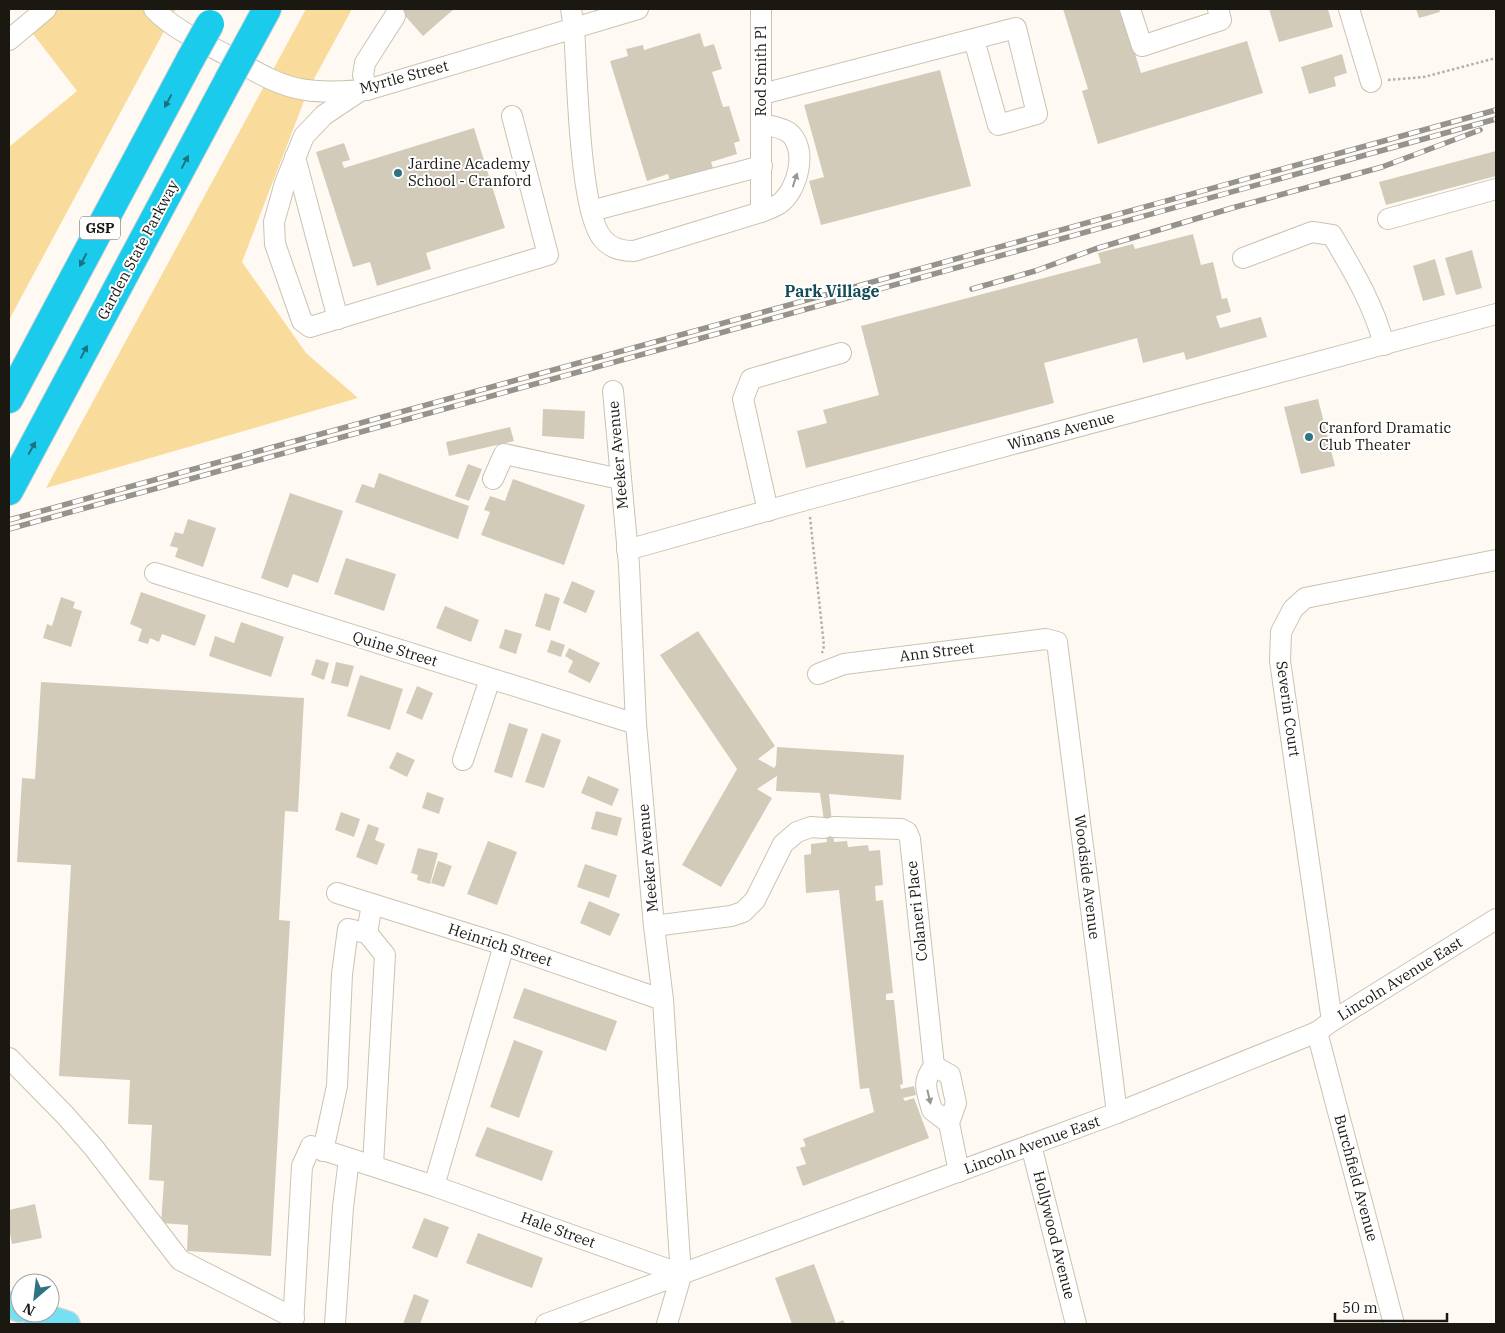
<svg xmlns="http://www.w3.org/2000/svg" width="1505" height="1333" viewBox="0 0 1505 1333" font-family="'IBM Plex Serif',serif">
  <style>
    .green { fill: #f9db9b }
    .building { fill: #d3cbba }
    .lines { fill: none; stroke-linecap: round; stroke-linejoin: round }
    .minor-casing { stroke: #cbc3b1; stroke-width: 22 }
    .major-casing { stroke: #d6d5d4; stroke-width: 28 }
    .highway-casing { stroke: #d6d5d4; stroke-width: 30 }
    .path { stroke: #b3b0a9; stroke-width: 2.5; stroke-dasharray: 2.5 2.5; stroke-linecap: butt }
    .minor { stroke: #fff; stroke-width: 20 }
    .major { stroke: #76e0f3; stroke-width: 25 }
    .highway { stroke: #1bcbeb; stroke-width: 28 }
    .rail-casing { stroke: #96938c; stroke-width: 5.5 }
    .rail { stroke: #fff; stroke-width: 4; stroke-dasharray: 11; stroke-linecap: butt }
    .highway-bridge-casing { stroke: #d6d5d4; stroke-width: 30; stroke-linecap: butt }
    .highway-bridge { stroke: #1bcbeb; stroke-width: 28 }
    .oneway { fill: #1b727e }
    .oneway2 { fill: #989794 }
    .poi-dot { fill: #307483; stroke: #fff; stroke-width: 2 }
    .labels { text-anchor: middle; stroke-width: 4; stroke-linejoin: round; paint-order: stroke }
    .shield { fill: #fff; stroke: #5f5d59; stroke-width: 1 }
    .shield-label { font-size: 14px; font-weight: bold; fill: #1b1812 }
    .street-label { font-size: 15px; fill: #1b1812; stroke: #fff }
    .poi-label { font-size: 15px; fill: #1b1812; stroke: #fff; text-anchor: start }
    .neighbourhood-label { font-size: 16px; font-weight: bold; fill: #144d59; stroke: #fff }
  </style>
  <rect width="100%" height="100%" fill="#fefaf3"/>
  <g class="green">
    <path d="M36,9H176L9,320V147L77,91L23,21Z"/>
    <path d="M306,9H352L309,88L242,262L306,353L358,398L46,488Z"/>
  </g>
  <g class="building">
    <path d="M399,9H454L423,36Z"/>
    <path d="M1063,9H1121L1141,73L1247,41L1263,93L1098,144L1082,91L1088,89Z"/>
    <path d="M1269,9H1328L1333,27L1279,42Z"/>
    <path d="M1416,9H1439L1440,12L1419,18Z"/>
    <path d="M700,33L704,47L714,44L722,69L712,72L723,107L729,106L740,141L734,143L737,154L711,162L713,168L670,181L668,174L647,181L610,61L628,56L626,49L643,45L644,50Z"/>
    <path d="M1342,54L1347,73L1334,77L1336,86L1309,94L1301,67Z"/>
    <path d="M940,70L971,186L821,225L809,181L824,177L804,105Z"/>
    <path d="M474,128L505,228L426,253L431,269L377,286L370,262L353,267L316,152L344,143L350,160L342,162L344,168Z"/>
    <path d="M1496,151V176L1386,205L1379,182Z"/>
    <path d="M1193,234L1201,265L1213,262L1222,299L1227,298L1231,312L1216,316L1220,328L1261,317L1267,337L1186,360L1184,352L1143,363L1137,338L1044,363L1054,403L806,468L797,431L827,423L823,410L879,395L861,326L1101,263L1098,253L1133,244L1135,249Z"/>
    <path d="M1472,250L1482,288L1456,295L1445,258Z"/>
    <path d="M1435,259L1445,295L1423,301L1413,266Z"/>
    <path d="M1318,399L1335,466L1301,474L1284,407Z"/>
    <path d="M543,409L585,411L584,439L542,436Z"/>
    <path d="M510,427L514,441L449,456L446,442Z"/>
    <path d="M468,464L482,469L469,501L455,496Z"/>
    <path d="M379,473L469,506L458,539L355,502L362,484L374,488Z"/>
    <path d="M513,479L585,505L564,565L481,535L490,512L484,510L490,496L505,501Z"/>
    <path d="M290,493L343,511L318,583L293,574L288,588L261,578Z"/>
    <path d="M188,519L216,528L203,567L175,557L178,548L170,546L175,532L183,534Z"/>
    <path d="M346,558L396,574L384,611L334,594Z"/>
    <path d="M572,581L595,591L586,613L563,603Z"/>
    <path d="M141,592L206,615L195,646L162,634L159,642L150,638L148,644L138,641L142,629L130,624Z"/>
    <path d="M545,593L560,598L550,631L535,626Z"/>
    <path d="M61,597L75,602L73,608L82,611L71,647L43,638L47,624L52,626Z"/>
    <path d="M445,606L479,620L471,642L436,628Z"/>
    <path d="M241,622L284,637L271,677L209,656L215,636L234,643Z"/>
    <path d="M505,629L522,634L516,654L499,648Z"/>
    <path d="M698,631L775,746L758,759L774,768L776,765L777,747L904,755L901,800L829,794L834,842L847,841L848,847L868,845L869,851L880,850L883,885L875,886L876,901L883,900L893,993L886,994V1000H894L903,1084L900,1085L901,1089L914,1086L916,1095L903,1098L905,1101L914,1098L929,1138L803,1186L796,1167L806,1164L800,1148L806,1146L803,1139L874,1112L869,1088L860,1089L839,890L806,893L804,855L811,854V844L827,842L820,793L776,791L777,776L757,789L772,798L721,887L682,865L737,769L660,655Z"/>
    <path d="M551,640L565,645L561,657L547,652Z"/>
    <path d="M569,648L600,663L590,683L568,672L573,661L565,656Z"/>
    <path d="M316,659L329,663L324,680L311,675Z"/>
    <path d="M336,662L354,666L348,687L331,683Z"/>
    <path d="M360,675L403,689L390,730L347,716Z"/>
    <path d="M41,682L304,698L298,812L285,811L279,920L290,921L271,1256L187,1251L188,1225L161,1223L164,1181L149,1180L152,1125L128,1124L130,1080L59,1076L71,865L17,862L22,778L35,779Z"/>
    <path d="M417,686L433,693L422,720L406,713Z"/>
    <path d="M509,723L528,729L512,778L494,772Z"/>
    <path d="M542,733L561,740L544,788L525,782Z"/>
    <path d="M397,752L415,760L407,777L389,768Z"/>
    <path d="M588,776L619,789L612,806L581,793Z"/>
    <path d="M427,792L444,798L439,814L422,808Z"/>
    <path d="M596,811L622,818L617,836L591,829Z"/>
    <path d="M341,812L360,819L354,837L335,830Z"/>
    <path d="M368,824L379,828L375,840L385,844L377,865L356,857Z"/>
    <path d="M488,841L517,852L497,905L467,894Z"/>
    <path d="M418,848L438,853L430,884L417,880L418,875L411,873Z"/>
    <path d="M438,861L452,866L444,887L431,883Z"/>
    <path d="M585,864L617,875L609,898L577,887Z"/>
    <path d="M589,901L620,914L610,936L580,923Z"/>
    <path d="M524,988L617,1021L606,1051L513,1018Z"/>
    <path d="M514,1040L543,1051L519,1118L490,1107Z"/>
    <path d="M487,1127L553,1151L542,1181L475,1156Z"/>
    <path d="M35,1204L42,1238L12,1244L9,1228V1210Z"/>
    <path d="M424,1218L449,1227L437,1258L412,1248Z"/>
    <path d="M478,1233L543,1258L532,1288L466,1263Z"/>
    <path d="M814,1264L836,1323L843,1320L845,1324H792L775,1278Z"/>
    <path d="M414,1294L429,1300L420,1324H403Z"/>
  </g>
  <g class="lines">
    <defs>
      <g id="minor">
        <path d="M154,9C173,29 200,41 225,54C250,68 276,86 306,90C326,93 347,91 367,90L638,9"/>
        <path d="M571,9L574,28C577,69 579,214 603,239C611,249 622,251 634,251L761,212V9"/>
        <path d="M1130,9L1142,46L1221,20L1218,9"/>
        <path d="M1349,9L1371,82"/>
        <path d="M9,40L46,9"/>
        <path d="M367,90L363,75L365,63L395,16"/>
        <path d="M360,91L324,115L304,136L285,183L274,222L275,244L302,321L310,327L548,255L512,116"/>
        <path d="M762,94L1016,28L1037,114L998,125L974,40"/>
        <path d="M295,157L338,319"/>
        <path d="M591,211L762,166"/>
        <path d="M761,212C767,210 774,207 779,204C798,191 809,147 788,132C780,127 771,126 762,124"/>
        <path d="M1388,219L1496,189"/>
        <path d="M1243,258L1312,232L1332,235C1352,269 1374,305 1384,345"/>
        <path d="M613,391L629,565L636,724L654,926L663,1000L681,1276L667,1324"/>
        <path d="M493,479L504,454L620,479"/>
        <path d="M768,511L743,399L751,379L841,353"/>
        <path d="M627,550L809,499L1496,314"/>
        <path d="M155,573L636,724"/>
        <path d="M818,674L844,664L1046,639L1057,642L1117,1113"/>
        <path d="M463,760L490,679"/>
        <path d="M833,827L901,829L907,832L910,839L934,1066C921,1083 927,1091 932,1110L949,1123"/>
        <path d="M337,893L504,945L663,1000"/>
        <path d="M654,926L731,916L743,912L755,900L783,844L797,832L811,827L824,828"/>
        <path d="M367,933L385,955L373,1165"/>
        <path d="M1332,1021L1280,661L1281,632L1293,609L1305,598L1496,560"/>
        <path d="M1317,1032L1394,1324"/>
        <path d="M9,1058L65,1115L94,1148L180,1260L294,1318"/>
        <path d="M934,1066L950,1075L956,1103L949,1123L959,1172"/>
        <path d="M1031,1145L1076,1324"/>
        <path d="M323,1151L337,1086L342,974L348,929L367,933L372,904"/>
        <path d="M434,1186L504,945"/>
        <path d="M293,1324L302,1166L311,1146L434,1186L681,1274"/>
        <path d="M335,1324L343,1207L349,1159"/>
        <path d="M546,1324L1117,1113L1317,1032L1332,1021L1496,919"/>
      </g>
      <g id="major">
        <path d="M9,1305L20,1309"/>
        <path d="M33,1313L67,1324"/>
      </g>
      <g id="highway">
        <path d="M248,44L267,9"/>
        <path d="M9,399L191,58"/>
        <path d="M9,491L229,79"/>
      </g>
    </defs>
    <use href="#minor" class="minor-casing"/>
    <use href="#major" class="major-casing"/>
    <use href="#highway" class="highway-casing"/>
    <g class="path">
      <path d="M1388,80L1424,77L1496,58"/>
      <path d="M810,517L824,646L822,653"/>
    </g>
    <use href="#minor" class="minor"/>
    <use href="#major" class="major"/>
    <use href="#highway" class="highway"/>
    <defs>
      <g id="rail">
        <path d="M972,289L1035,271L1095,249L1232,208L1382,167L1480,130"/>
        <path d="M9,520L1496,110"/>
        <path d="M9,529L1496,119"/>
      </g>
    </defs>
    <use href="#rail" class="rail-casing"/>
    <use href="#rail" class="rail"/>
    <defs>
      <g id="highway-bridge">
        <path d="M191,58L210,24"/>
        <path d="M229,79L248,44"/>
      </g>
    </defs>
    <use href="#highway-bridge" class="highway-bridge-casing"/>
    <use href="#highway-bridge" class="highway-bridge"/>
  </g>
  <defs><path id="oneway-solid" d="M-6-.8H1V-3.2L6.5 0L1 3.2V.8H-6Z" transform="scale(1.25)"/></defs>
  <g class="oneway">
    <use href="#oneway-solid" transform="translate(168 101) rotate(118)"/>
    <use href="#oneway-solid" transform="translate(185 162) rotate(-62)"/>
    <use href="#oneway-solid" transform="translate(83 260) rotate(118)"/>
    <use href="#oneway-solid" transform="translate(84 352) rotate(-62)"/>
    <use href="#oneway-solid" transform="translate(32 448) rotate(-61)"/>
  </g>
  <g class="oneway2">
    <use href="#oneway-solid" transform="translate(795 180) rotate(-72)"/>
    <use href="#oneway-solid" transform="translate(929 1097) rotate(77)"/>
  </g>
  <g class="poi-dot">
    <circle cx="398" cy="173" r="5"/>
    <circle cx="1309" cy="437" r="5"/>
  </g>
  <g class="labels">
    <rect class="shield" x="80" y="216.5" width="40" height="23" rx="4"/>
    <g class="shield-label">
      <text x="100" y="233">GSP</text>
    </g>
    <g class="street-label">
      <text transform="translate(761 71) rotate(-90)" y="5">Rod Smith Pl</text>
      <text transform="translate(404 77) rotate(-15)" y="5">Myrtle Street</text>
      <text transform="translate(138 250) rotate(-62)" y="5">Garden State Parkway</text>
      <text transform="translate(1061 431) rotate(-15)" y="5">Winans Avenue</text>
      <text transform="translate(618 455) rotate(-95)" y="5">Meeker Avenue</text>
      <text transform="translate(395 649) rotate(17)" y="5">Quine Street</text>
      <text transform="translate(937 652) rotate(-7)" y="5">Ann Street</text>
      <text transform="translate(1288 709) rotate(82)" y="5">Severin Court</text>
      <text transform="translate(648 858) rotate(-95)" y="5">Meeker Avenue</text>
      <text transform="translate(1087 877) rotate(83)" y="5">Woodside Avenue</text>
      <text transform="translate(917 911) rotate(-96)" y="5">Colaneri Place</text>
      <text transform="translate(500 945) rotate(18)" y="5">Heinrich Street</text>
      <text transform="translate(1400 979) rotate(-32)" y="5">Lincoln Avenue East</text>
      <text transform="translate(1032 1145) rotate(-20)" y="5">Lincoln Avenue East</text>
      <text transform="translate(1356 1178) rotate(75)" y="5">Burchfield Avenue</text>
      <text transform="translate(558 1230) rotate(20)" y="5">Hale Street</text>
      <text transform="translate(1054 1235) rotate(76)" y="5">Hollywood Avenue</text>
    </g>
    <g class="poi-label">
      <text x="408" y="169">Jardine Academy<tspan x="408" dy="17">School - Cranford</tspan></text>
      <text x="1319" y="433">Cranford Dramatic<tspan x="1319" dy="17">Club Theater</tspan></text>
    </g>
    <g class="neighbourhood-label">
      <text x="832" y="297">Park Village</text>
    </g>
  </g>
  <rect width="1505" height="1333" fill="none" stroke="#1b1812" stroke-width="20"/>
  <g transform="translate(35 1298) rotate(208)"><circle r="24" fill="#ffffff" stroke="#a4a3a0"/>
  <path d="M0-4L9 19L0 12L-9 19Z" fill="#307483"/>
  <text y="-8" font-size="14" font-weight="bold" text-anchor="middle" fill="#1b1812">N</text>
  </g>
  <path d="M1335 1313v8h112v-8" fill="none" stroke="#1b1812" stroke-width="2.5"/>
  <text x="1342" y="1313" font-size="15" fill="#1b1812" stroke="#ffffff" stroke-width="4" paint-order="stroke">50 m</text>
</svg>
